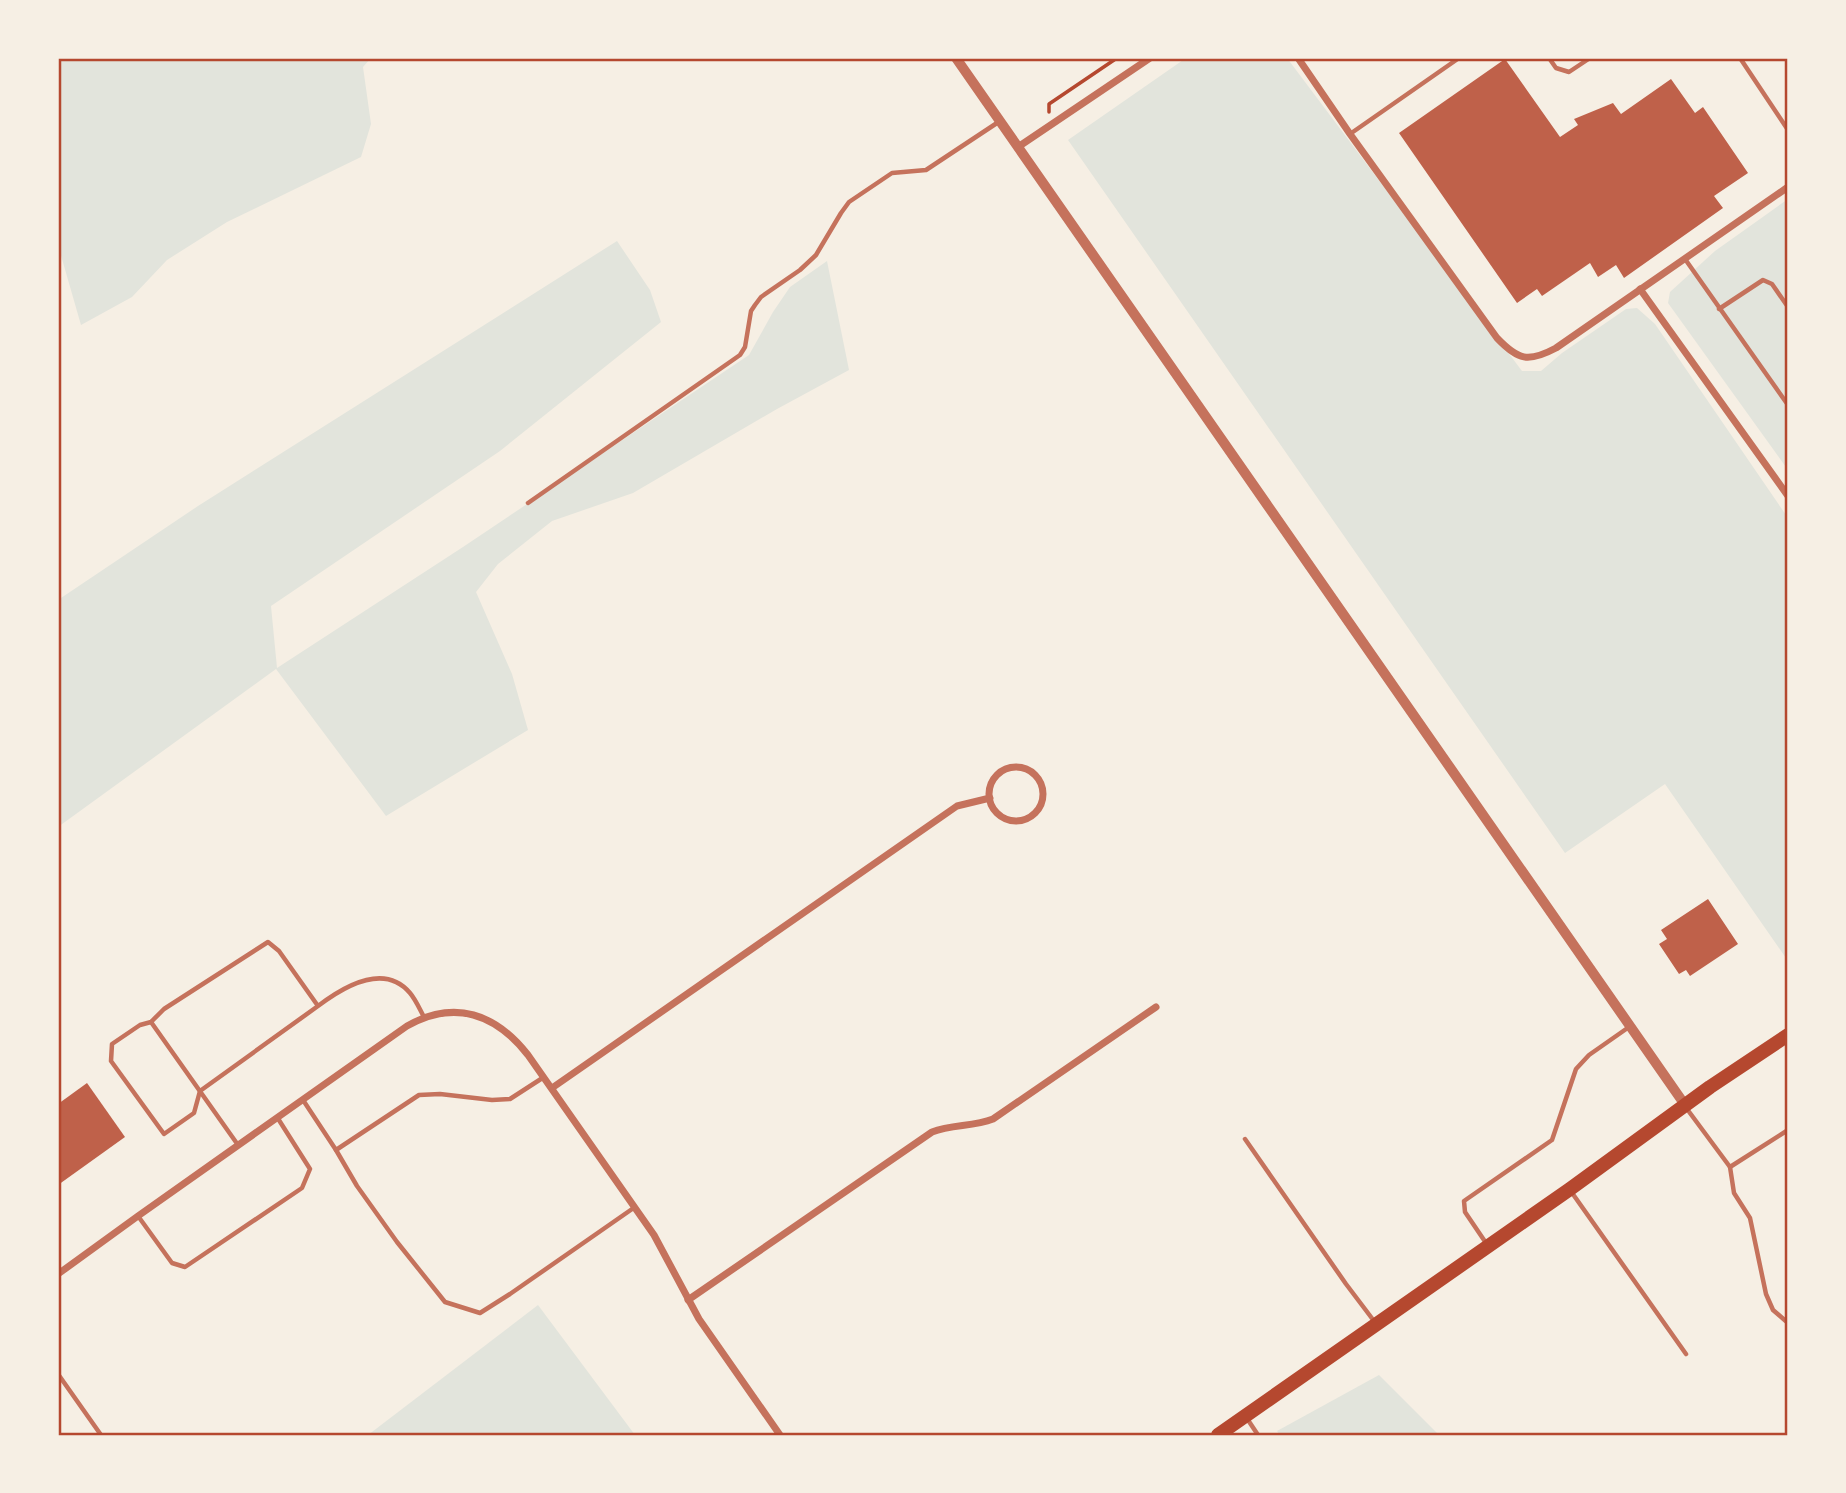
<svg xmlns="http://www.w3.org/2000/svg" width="1846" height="1493" viewBox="0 0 1846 1493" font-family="Signika,sans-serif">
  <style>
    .green { fill: #e2e4dc }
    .building { fill: #bf614a }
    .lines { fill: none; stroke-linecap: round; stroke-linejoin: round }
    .path { stroke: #b5482f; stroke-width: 3.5 }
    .service { stroke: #c5725c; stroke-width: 4.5 }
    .minor { stroke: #c5725c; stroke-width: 7 }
    .tertiary { stroke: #c5725c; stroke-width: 10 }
    .primary { stroke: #b5482f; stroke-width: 14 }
    .neatline { fill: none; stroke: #b5482f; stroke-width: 2.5 }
  </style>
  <rect width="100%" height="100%" fill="#f6efe4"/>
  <g class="green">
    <path d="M58,58H371L363,67L371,124L361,157L227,222L167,260L132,297L81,325L58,245Z"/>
    <path d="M1186,58H1287L1522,371H1541L1562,353L1626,309L1637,308L1655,324L1788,518V961L1665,784L1565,853L1068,140Z"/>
    <path d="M1788,199V470L1668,303L1670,292L1715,251Z"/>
    <path d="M617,241L650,290L661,322L500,451L271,606L277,668L463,547L749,355L773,312L790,287L827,261L849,370L777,409L633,493L552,521L498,564L476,592L512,674L528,730L386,816L276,669L58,827V600L198,506Z"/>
    <path d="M538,1305L635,1435H368Z"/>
    <path d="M1379,1375L1439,1435H1280L1277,1431Z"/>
  </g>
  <g class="building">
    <path d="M1505,59L1560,137L1578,125L1574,119L1613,103L1621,114L1671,79L1695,113L1703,107L1748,173L1714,196L1723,208L1624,278L1616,265L1598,277L1590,263L1542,296L1537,289L1517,303L1399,133Z"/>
    <path d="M1708,899L1738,944L1690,976L1686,970L1679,974L1659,944L1667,939L1661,930Z"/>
    <path d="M87,1083L125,1137L58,1185V1104Z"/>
  </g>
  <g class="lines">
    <path class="path" d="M1049,112V104L1117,58"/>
    <g class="service">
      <path d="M1549,58L1556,68L1569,72L1590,58"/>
      <path d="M1740,58L1788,130"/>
      <path d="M1350,134L1459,58"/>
      <path d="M1685,259L1788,405"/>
      <path d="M1719,309L1763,280L1772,284L1788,307"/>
      <path d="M528,503L740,355L745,347L751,311L755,305L761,297L800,270L816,255L841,213L849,202L892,173L926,170L1000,121"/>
      <path d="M318,1006L200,1091L194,1113L164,1134L111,1061L112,1044L140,1025L151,1022L164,1009L268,942L279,951L318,1006C343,987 384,962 410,993C416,1000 420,1010 424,1017"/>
      <path d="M151,1022L238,1145"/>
      <path d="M303,1100L336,1150L419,1095L440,1094L492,1100L510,1099L544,1077"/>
      <path d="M1687,1109L1730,1167L1788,1130"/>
      <path d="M1245,1139L1346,1284L1374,1321"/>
      <path d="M336,1150L357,1186L397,1242L445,1302L480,1313L510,1294L635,1207"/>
      <path d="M1730,1167L1734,1193L1750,1218L1766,1294L1773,1310L1788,1323"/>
      <path d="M1570,1190L1686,1354"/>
      <path d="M138,1216L172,1263L185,1267L302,1188L310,1169L277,1117"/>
      <path d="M1486,1243L1465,1212L1464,1201L1552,1140L1576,1069L1589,1055L1629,1027"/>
      <path d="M58,1374L101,1435"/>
      <path d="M1246,1417L1258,1435"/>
    </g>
    <g class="minor">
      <path d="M1298,58L1350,134L1497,338C1518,360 1528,363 1556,348L1788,187"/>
      <path d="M1018,147L1150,58"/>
      <path d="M1640,289L1788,496"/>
      <circle cx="1016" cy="794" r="27"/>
      <path d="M552,1088L957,806L990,798"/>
      <path d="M58,1274L138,1216L407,1026C455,999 496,1014 528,1055L654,1235L699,1319L780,1435"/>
      <path d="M688,1300L932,1132C952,1124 973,1127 993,1119L1156,1007"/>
    </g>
    <path class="tertiary" d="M956,58L1685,1105"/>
    <path class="primary" d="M1218,1435L1570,1189L1710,1087L1788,1035"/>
  </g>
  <rect width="1846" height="1493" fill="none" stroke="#f6efe4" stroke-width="119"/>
  <rect x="60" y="60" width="1726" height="1374" class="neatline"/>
</svg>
